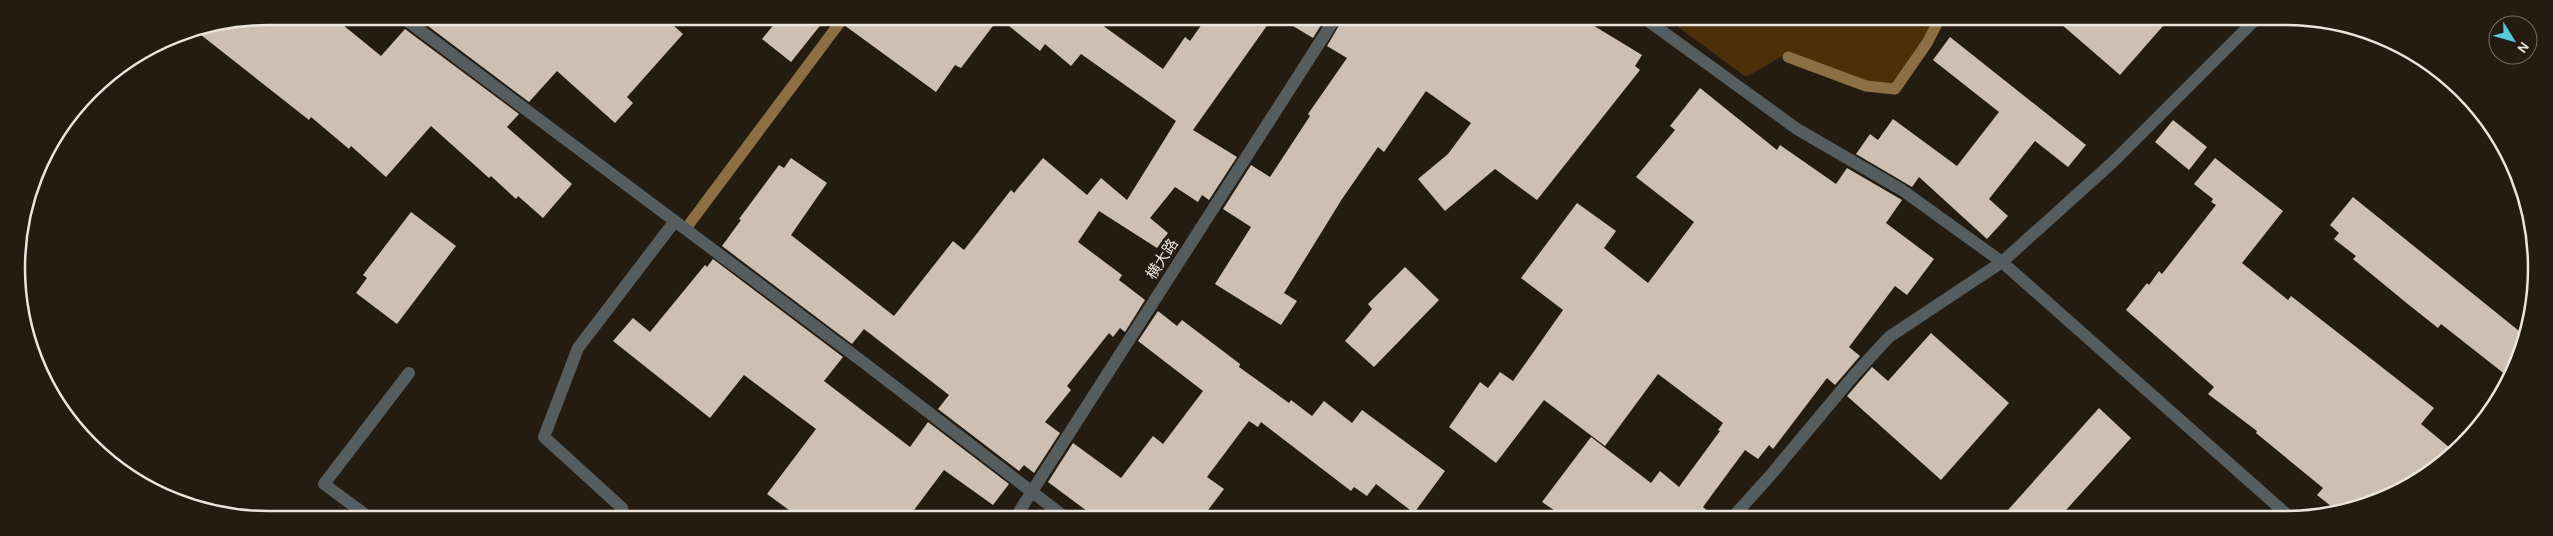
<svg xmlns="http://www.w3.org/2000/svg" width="2553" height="536" viewBox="0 0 2553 536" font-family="Karla,'Noto Sans JP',sans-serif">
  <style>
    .green { fill: #4d3007 }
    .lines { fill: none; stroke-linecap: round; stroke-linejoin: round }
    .stream { stroke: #8c6f43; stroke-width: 11 }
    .building { fill: #cdc0b3 }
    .minor { stroke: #555d5f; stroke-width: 12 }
    .labels { text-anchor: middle; stroke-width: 5; stroke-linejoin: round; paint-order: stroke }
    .street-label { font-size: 15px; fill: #ece5de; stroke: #251c11 }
    .rim { fill: none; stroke: #ece5de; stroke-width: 2.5 }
  </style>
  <rect width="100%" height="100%" fill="#251c11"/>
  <path class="green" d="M1666,18H1937L1894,83L1884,90L1786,54L1746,77Z"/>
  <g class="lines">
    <g class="stream">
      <path d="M1788,57L1866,86L1895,89L1927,43L1940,18"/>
      <path d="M690,223L844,17"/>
    </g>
  </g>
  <g class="building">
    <path d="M268,16H332L381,56L405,29L519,114L507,127L572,184L543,218L518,196L516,199L491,176L489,178L431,126L386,177L351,146L349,149L311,117L309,120L196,31Z"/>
    <path d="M416,17H664L683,34L627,97L633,103L615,123L557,71L529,102Z"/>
    <path d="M780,17H827L791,62L762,39Z"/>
    <path d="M833,17H1091L1163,69L1185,37L1190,41L1207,17H1273L1193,130L1237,157L1209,200L1202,195L1198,202L1175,187L1150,218L1168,233L1157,248L1099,211L1078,242L1122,275L1119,280L1145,300L1125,332L1120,328L1113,337L1109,333L1067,386L1071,390L1045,422L1060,433L1034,473L1024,465L1019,471L938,409L949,395L864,329L852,344L722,246L741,220L739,219L779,165L784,168L791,158L827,183L791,235L894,316L953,241L964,250L1011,190L1014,193L1043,158L1087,195L1101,178L1127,200L1176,121L1081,54L1071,66L1045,44L1040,51L999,18L961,68L955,65L936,92Z"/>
    <path d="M1278,17H1326L1313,38Z"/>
    <path d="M1344,17L1581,18L1642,55L1635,66L1640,70L1537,200L1495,169L1445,211L1418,179L1448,154L1471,123L1426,91L1384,152L1378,147L1342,199L1284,293L1297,301L1281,325L1215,284L1251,227L1223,209L1251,165L1270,177L1310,116L1308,114L1347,58L1327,46Z"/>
    <path d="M2054,18H2170L2120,75Z"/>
    <path d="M1950,37L2086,145L2068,167L2035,141L1989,199L2008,216L1987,239L1919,177L1912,187L1856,154L1870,134L1878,140L1893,119L1957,166L1999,112L1933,60Z"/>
    <path d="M1700,88L1777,150L1780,145L1836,184L1847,168L1902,200L1886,223L1934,259L1907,295L1895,286L1849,347L1860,356L1835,385L1827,378L1773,449L1769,445L1758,459L1745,450L1703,507L1717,519H1567L1542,502L1591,437L1651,483L1660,471L1679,487L1720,431L1718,430L1723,423L1658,374L1605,446L1544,400L1496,463L1449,427L1480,382L1488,388L1500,372L1513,381L1563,310L1521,278L1577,203L1616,231L1604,248L1648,283L1694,222L1636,177L1675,130L1670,126Z"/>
    <path d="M2173,120L2207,147L2189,170L2155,142Z"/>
    <path d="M2215,158L2283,211L2242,263L2288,300L2291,296L2434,408L2421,424L2455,452L2396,494L2336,510L2317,495L2323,488L2256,433L2257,431L2208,394L2214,387L2126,310L2147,283L2149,285L2159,271L2162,274L2216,205L2211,202L2213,199L2194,184Z"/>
    <path d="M2353,197L2524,335L2511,379L2441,324L2438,328L2409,305L2353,259L2356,256L2334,239L2339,233L2330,225Z"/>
    <path d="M411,212L456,246L397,324L356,293L367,278L363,275Z"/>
    <path d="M713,259L843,357L824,381L850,401L910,447L928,422L1009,484L993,505L944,470L908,518H800L767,494L816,429L744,375L710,418L613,341L633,318L650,332L705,265L707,267Z"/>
    <path d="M1405,267L1439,300L1374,367L1345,341L1372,309L1368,304Z"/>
    <path d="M1158,311L1177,326L1182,320L1240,364L1239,367L1289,403L1291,400L1312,416L1324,401L1352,423L1362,410L1445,471L1414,513L1376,484L1367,496L1354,487L1351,491L1261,422L1258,427L1249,421L1207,477L1224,489L1202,518L1095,517L1048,482L1073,443L1121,478L1153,436L1163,444L1203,391L1138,341Z"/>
    <path d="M1931,333L2009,403L1941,480L1847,396L1872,367L1888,381Z"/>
    <path d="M2099,408L2131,438L2058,519H2000Z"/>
  </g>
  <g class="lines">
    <g class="minor">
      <path d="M401,16L863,362L1066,518"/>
      <path d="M1644,18L1797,129L1902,190L2002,262L2292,519"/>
      <path d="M370,518L324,484L409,373"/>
      <path d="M624,518L622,508L544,437L578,348L675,221"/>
      <path d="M1015,518L1336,17"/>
      <path d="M1731,519L1769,477L1855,374L1889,337L2002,262L2113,162L2257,18"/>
    </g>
  </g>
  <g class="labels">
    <g class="street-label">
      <text transform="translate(1162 259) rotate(-57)" y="5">横大路</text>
    </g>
  </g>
  <path d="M0 0H2553V536H0ZM268 25H2285A243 243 0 0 1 2528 268V268A243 243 0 0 1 2285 511H268A243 243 0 0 1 25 268V268A243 243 0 0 1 268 25Z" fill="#251c11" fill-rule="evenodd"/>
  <path class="rim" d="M268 25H2285A243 243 0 0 1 2528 268V268A243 243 0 0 1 2285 511H268A243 243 0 0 1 25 268V268A243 243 0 0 1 268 25Z"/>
  <g transform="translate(2513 40) rotate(127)"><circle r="24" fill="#251c11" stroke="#756c63"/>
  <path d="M0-4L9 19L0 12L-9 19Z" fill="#54cadc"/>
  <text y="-8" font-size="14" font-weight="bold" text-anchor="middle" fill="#ece5de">N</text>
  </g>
</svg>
